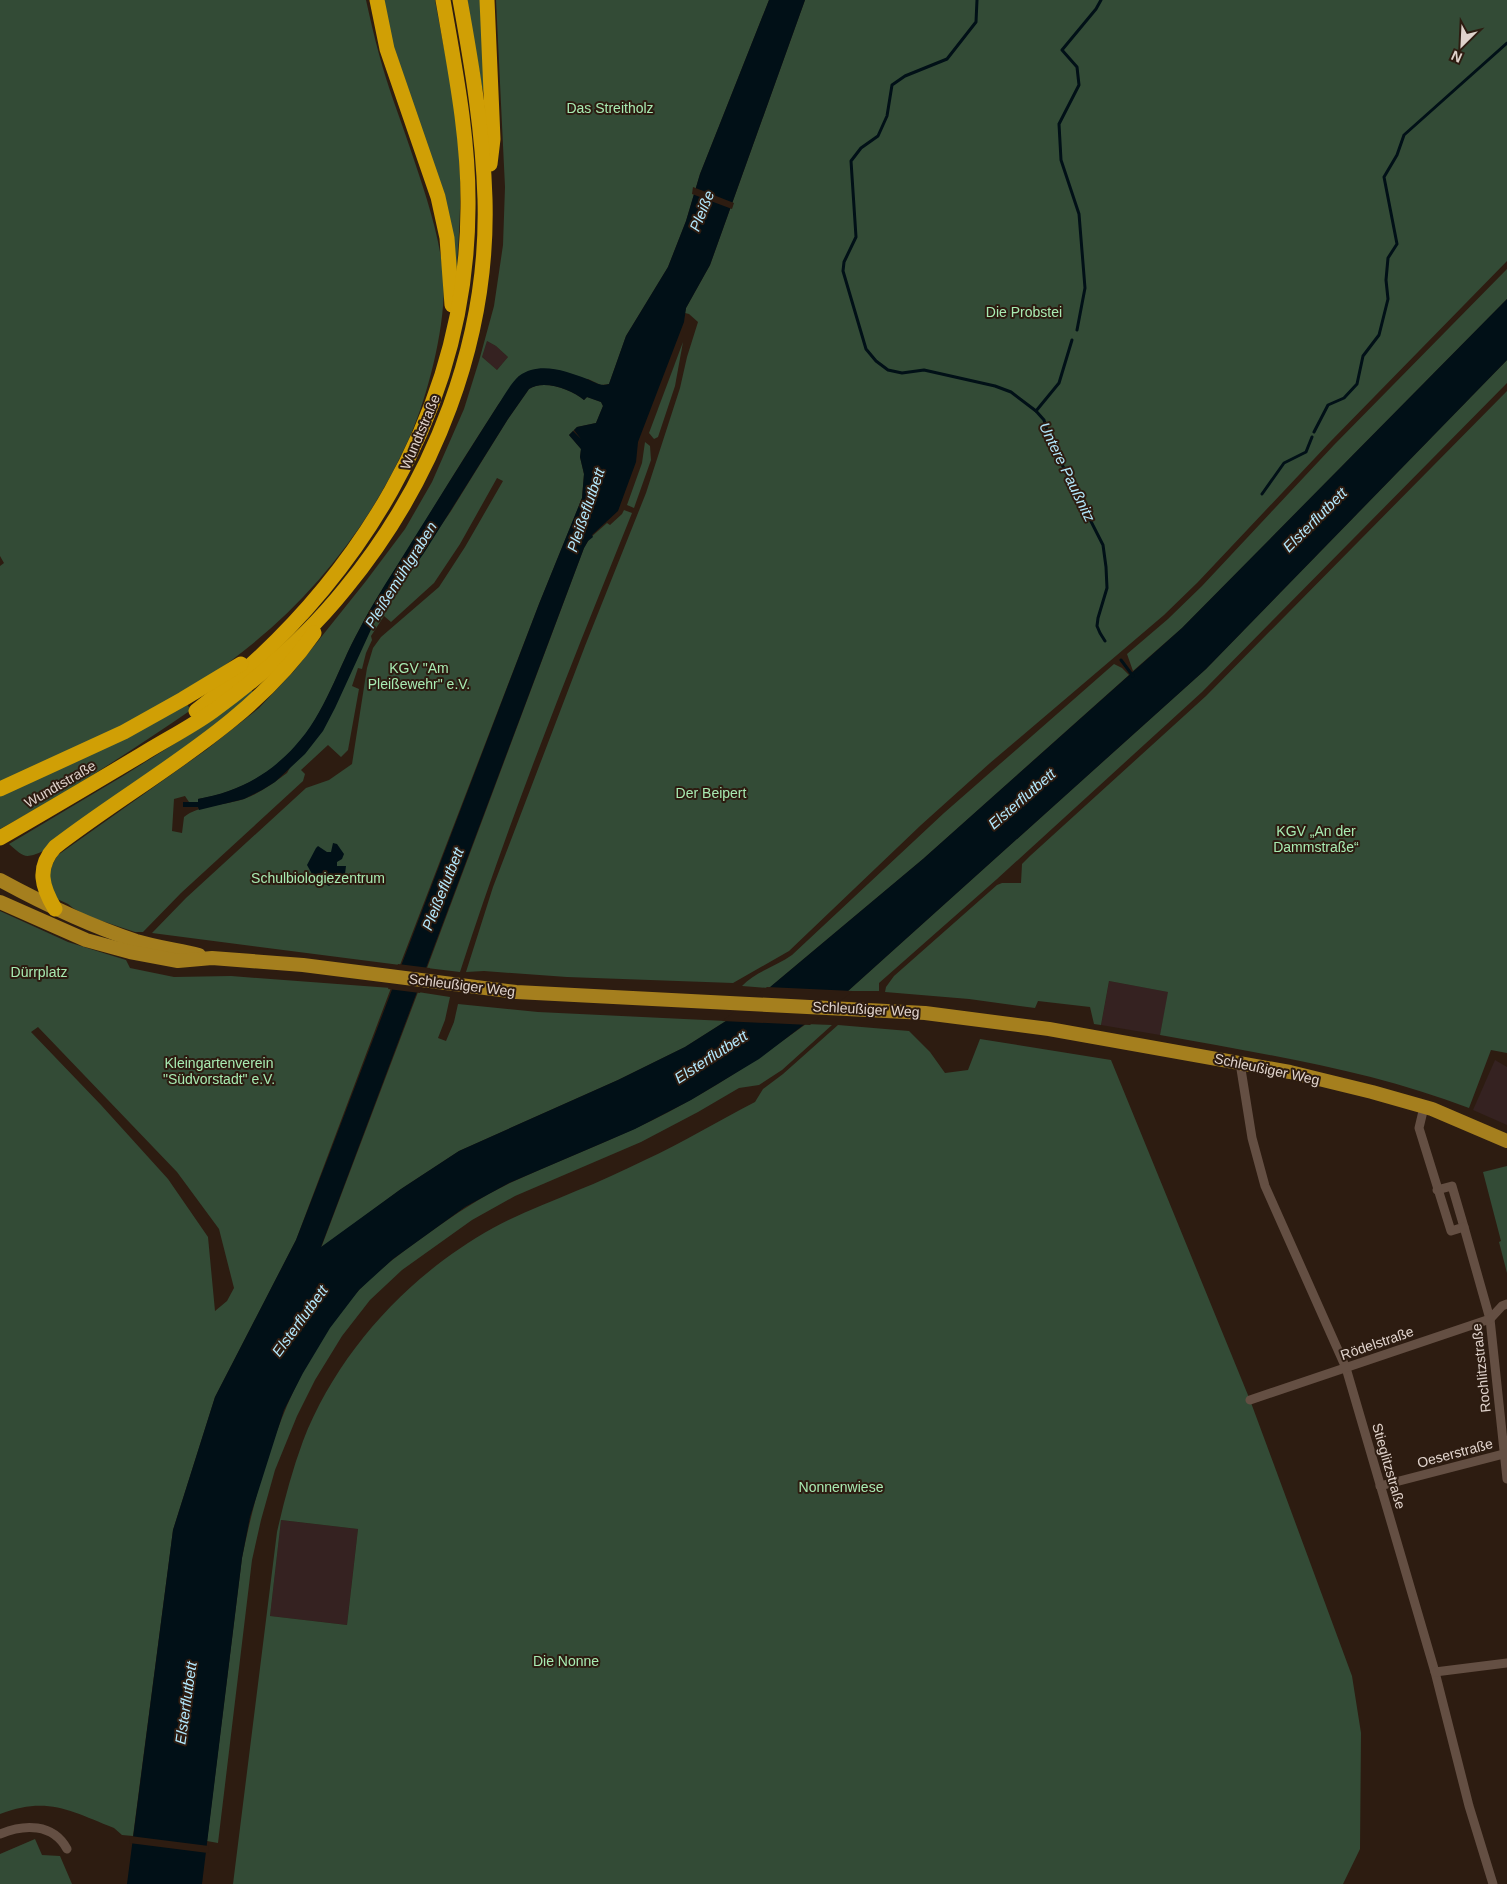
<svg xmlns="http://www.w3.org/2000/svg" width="1507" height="1884" viewBox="0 0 1507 1884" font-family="Arial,sans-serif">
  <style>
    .industrial { fill: #352221 }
    .green { fill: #334b36; fill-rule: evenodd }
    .water { fill: #011017 }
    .pier { fill: #2d1c11 }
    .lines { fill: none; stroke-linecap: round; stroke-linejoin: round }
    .stream { stroke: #011017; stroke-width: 3 }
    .street { stroke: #644f43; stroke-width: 9 }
    .primary { stroke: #a57f1e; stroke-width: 14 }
    .highway { stroke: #d09f05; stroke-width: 15 }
    .labels { text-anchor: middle; stroke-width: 4; stroke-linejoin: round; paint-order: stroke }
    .park-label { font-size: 14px; fill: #a8ebb2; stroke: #2d1c11 }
    .street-label { font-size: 14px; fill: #e0d3cc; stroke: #2d1c11 }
    .water-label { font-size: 15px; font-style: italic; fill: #b3e9fe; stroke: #2d1c11 }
  </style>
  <rect width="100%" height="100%" fill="#2d1c11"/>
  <g class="industrial">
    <path d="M487,341L496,346L508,357L497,370L482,357Z"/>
    <path d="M1109,981L1169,992L1160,1035L1101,1025Z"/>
    <path d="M1495,1060L1507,1067V1125L1473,1110Z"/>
    <path d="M281,1520L358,1529L347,1625L270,1616Z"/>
  </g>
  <g class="green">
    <path d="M0,0H366C370,18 374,36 379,54C387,85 399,115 409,145C423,187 438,228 443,272C448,317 429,392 411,434C357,557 269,648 150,712C101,738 50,760 0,784V566L4,563L0,556Z"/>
    <path d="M381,0H435C444,51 457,103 459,155C462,199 459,242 455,286L392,48Z"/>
    <path d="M467,0H483L488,107L482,87Z"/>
    <path d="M496,0H769L700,174L686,221L668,267L626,336L609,384L601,385L588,379L519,376L498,405C469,450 440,496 412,543C394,571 375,600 359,630C338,668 325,714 296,746C269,776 237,792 198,799V802H189L185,796L174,799L172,831L182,833L184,817C198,805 227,805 244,799C260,793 274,783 287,773L374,623L451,511L508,419L529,389C544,379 572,390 584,400L587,397L601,402L603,406L596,423L577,427L569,435L581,449L580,457L584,474L582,498L539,604L400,965L152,933L186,898L306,788L329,780L352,764L367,668L373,648L381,637L439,587L465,547L503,481L497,478L460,544L434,583L391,622L384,616L371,636L372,640L366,653L362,669L358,668L352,686L359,689L348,750L341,757L328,745L301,770L305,774L303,781L181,893L143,932H135L87,916L73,908L68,904L53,897C49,879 47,871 58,855L206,750L259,708L294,671L366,581L405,529L432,482L464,409L479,361L494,306L503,245L505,187ZM487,341L496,346L508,357L497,370L482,357Z"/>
    <path d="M805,0H1507V261L1330,442L1198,582L1164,615L990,763L921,825L789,951L733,983L567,977L484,971L466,972L493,887L585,646L646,493L680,388L687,357L698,322L689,314L685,313L686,308L710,265Z"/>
    <path d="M1507,269V299L1182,628L1133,671L1127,654L1168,619L1202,586L1334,445Z"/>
    <path d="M683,342L675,386L658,437L654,439L649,433Z"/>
    <path d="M1507,360V383L1202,692L997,879L879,983V991H848L1206,669Z"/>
    <path d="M1507,391V1053L1491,1050L1469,1108C1370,1070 1264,1054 1160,1035L1168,992L1109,981L1101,1025L1094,1024L1090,1007L1038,1001L1035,1008L969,999L885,992L886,987L894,976L997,885L1002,883H1021L1022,864L1030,856L1206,696Z"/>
    <path d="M645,442L650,446L651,460L634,508L627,505L642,463Z"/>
    <path d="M624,510L632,513C571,665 510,816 460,972L427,968L584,548L590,538L607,523L610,525L622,514Z"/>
    <path d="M1114,664L1122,668L1129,675L923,859L769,988L742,986C755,972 777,966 792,955L944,813Z"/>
    <path d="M250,689L256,695L43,851C24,860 23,856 9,844L123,776L198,729Z"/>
    <path d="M186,703L191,710C129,752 66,794 0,829V795Z"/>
    <path d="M0,911L68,942L126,960L130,968L174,977L231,976L391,988L296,1240L215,1397L173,1530L133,1836L122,1835L114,1828C70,1811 48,1796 0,1814ZM38,1027L177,1172L219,1229L234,1288L227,1301L215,1311L208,1237L168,1179L101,1105L31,1032Z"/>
    <path d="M418,992L450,997L445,1020L438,1038L446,1041L454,1022L458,1004L538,1012L726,1021L685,1047L618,1080L459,1151L401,1189L321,1248Z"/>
    <path d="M806,1024L832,1025L782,1070L759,1085L739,1088L698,1112L641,1142L515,1196L472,1220L402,1270L370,1300L342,1336L315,1380L297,1416L275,1470L261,1520L252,1560L218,1843L207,1841L242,1558C261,1464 293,1362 359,1290C380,1268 405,1250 429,1233C455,1214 481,1197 510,1183C551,1164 593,1148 634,1129C695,1101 752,1064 806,1024Z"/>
    <path d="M838,1025L909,1031L930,1052L945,1073L968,1070L980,1039L1111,1060L1250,1400L1352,1676L1361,1733L1360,1849L1343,1884H233L277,1532C284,1501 292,1471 303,1441C338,1351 410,1274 493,1228C520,1213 548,1203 576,1191C599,1182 622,1171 645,1160C682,1143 718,1121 755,1102L763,1089L783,1074ZM281,1520L358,1529L347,1625L270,1616Z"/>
    <path d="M1507,1166V1273L1499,1242L1501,1241L1483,1172Z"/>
    <path d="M35,1839L42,1855L60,1856L72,1884H0V1854Z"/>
  </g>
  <g class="water">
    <path d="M769,0H805L710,265L686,308L684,322L638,442L636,462L618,511L592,535L593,537L588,541L584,548L321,1247L401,1189L459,1151L618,1080L685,1047L726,1021L769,988L923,859L1182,628L1507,299V360L1206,669L848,991L759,1059L691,1100L635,1129L509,1183L465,1207L393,1259L359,1290L330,1328L303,1373L284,1410L250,1517L242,1558L202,1884H127L173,1530L215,1397L296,1240L329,1155L539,604L582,498L584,474L580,457L581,449L569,435L573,431L581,439L574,430L577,427L596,423L603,406L601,402L587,397L584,400C572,390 544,379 529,389L508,419L424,553L374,623L335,708L323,731L305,754L275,782L262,790L244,799L199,810L198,807H183V802H198V799C237,792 268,776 295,746C325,714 338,668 359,630C374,600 394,571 411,543C440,497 469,450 498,405C504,396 511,383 519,376C539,361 566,371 587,379C595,382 600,387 609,384L626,336L668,267L686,221L700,174Z"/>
    <path d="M333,843L337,844L344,854L342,859L337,862V866H346L345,874H342L336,882L329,886L323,883L318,876L312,874L307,865L316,848L318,846L327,852H331Z"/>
  </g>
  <g class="pier">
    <path d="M693,187L734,203L732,209L692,194Z"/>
    <path d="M398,964L430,968L420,993L388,989Z"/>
    <path d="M767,987L853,991L810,1025L722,1021Z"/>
    <path d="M130,1836L209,1846L208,1853L129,1843Z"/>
  </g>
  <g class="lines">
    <g class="stream">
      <path d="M977,0L976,22L947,59L905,76L892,85L887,116L878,136L861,148L851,161L856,237L844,262L843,271L866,349L876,361L888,370L902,373L924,370L995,386L1011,392L1036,411L1044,420L1050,441L1103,545L1106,567L1107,588L1098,618L1097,626L1100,633L1105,641"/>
      <path d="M1077,330L1085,288L1079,214L1061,160L1059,124L1079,85L1077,67L1062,50L1096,9L1101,0"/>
      <path d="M1036,411L1059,383L1072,340"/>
      <path d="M1314,432L1328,405L1344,398L1357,384L1363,356L1379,335L1388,299L1386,280L1388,258L1397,244L1384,177L1397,155L1404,135L1507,43"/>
      <path d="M1262,494L1284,463L1306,452L1312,437"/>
      <path d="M1121,660L1133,676"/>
    </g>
    <g class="street">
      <path d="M1240,1063L1252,1138L1265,1186L1346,1368L1435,1672L1469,1806L1493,1884"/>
      <path d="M1424,1107L1419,1128L1451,1231L1464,1227L1452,1186L1437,1190"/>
      <path d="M1464,1227L1490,1319L1507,1479"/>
      <path d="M1250,1400L1490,1319L1502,1306L1507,1304"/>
      <path d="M1380,1486L1507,1453"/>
      <path d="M1435,1672L1507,1663"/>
      <path d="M0,1834C24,1824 53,1823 67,1849"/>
    </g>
    <g class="primary">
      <path d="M0,880C44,904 88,925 136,941C156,947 178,950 199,955"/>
      <path d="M0,902L86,940L130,952L178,961L212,958L303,965L516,992L925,1013L1049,1029L1290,1072L1372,1092L1432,1109L1507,1141"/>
    </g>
    <g class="highway">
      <path d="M377,0L387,49L438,197L447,238L452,305"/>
      <path d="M487,0L493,139L490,164"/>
      <path d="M196,711C355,589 467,413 468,208C469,138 455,69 443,0"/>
      <path d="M0,789L124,732L183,699L241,664"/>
      <path d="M0,838C47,811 94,783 141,755C165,740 191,727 213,711C261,676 308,635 345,589C434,481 489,341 485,199C483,132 472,66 460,0"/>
      <path d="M55,909C42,887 36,868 55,847C143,779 249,727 314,633"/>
    </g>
  </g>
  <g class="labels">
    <g class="park-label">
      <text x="610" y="113">Das Streitholz</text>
      <text x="1024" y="317">Die Probstei</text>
      <text x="419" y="673">KGV "Am<tspan x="419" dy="16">Pleißewehr" e.V.</tspan></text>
      <text x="711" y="798">Der Beipert</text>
      <text x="1316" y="836">KGV „An der<tspan x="1316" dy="16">Dammstraße“</tspan></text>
      <text x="318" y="883">Schulbiologiezentrum</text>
      <text x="39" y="977">Dürrplatz</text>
      <text x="219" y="1068">Kleingartenverein<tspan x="219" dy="16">"Südvorstadt" e.V.</tspan></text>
      <text x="841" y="1492">Nonnenwiese</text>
      <text x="566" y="1666">Die Nonne</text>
    </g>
    <g class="street-label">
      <text transform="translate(420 432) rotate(-67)" y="5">Wundtstraße</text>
      <text transform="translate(60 784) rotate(-30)" y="5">Wundtstraße</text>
      <text transform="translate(462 985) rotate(7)" y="5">Schleußiger Weg</text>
      <text transform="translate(866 1009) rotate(3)" y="5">Schleußiger Weg</text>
      <text transform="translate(1267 1069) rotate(12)" y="5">Schleußiger Weg</text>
      <text transform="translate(1377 1343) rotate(-19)" y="5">Rödelstraße</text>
      <text transform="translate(1481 1368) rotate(-96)" y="5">Rochlitzstraße</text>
      <text transform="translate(1455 1453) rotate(-15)" y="5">Oeserstraße</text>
      <text transform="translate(1389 1466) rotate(74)" y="5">Stieglitzstraße</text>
    </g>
    <g class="water-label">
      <text transform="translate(702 211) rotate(-68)" y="5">Pleiße</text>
      <text transform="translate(1067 472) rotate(64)" y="5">Untere Paußnitz</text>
      <text transform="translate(586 510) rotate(-71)" y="5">Pleißeflutbett</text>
      <text transform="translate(1315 520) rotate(-45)" y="5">Elsterflutbett</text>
      <text transform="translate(401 575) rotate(-58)" y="5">Pleißemühlgraben</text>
      <text transform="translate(1022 799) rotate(-41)" y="5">Elsterflutbett</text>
      <text transform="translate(443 889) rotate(-68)" y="5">Pleißeflutbett</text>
      <text transform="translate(711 1057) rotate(-33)" y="5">Elsterflutbett</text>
      <text transform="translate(300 1321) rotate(-54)" y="5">Elsterflutbett</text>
      <text transform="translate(186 1703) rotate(-82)" y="5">Elsterflutbett</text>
    </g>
  </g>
  <g transform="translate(1462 45) rotate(204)" stroke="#2d1c11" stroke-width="4" paint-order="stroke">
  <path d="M0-4L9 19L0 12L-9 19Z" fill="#e0d3cc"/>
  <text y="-8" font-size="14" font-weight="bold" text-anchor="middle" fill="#e0d3cc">N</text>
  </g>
</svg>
